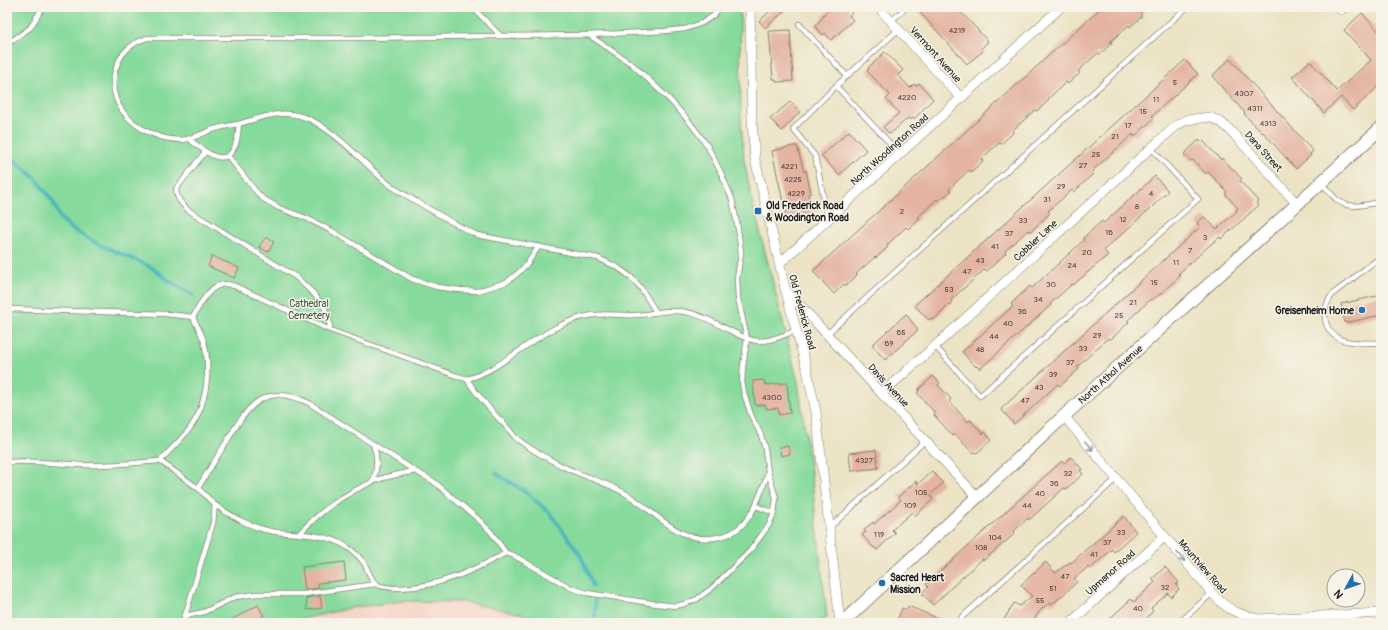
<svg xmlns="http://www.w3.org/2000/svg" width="1388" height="630" viewBox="0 0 1388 630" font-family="Pangolin,sans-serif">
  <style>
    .built { fill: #f6d2c3 }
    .green { fill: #86da9c; stroke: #517b5c }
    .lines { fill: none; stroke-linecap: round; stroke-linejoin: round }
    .stream { stroke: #45b4bd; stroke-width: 3.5 }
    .building { fill: #e4b3a1 }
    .service-casing { stroke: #848070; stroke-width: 6 }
    .minor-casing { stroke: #848070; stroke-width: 10 }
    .tertiary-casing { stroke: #848070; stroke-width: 14 }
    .service { stroke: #fff; stroke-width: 4.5 }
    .minor { stroke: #fff; stroke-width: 9 }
    .tertiary { stroke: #fff; stroke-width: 12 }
    .oneway { stroke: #999 }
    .poi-dot { fill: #1f6fb2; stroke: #f7f3e8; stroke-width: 1.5 }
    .labels { text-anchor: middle; stroke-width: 3; stroke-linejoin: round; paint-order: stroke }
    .number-label { font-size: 8px; fill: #4e423d }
    .street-label { font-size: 10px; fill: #1c1c1c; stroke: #f7f3e8 }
    .poi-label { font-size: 10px; font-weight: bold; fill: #1c1c1c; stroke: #f7f3e8; text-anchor: start }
    .park-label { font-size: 10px; fill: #3c5542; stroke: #f7f3e8 }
  </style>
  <rect width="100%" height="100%" fill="#f7f3e8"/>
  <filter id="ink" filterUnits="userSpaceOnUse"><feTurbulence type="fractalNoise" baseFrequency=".025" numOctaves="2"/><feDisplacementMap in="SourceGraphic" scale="8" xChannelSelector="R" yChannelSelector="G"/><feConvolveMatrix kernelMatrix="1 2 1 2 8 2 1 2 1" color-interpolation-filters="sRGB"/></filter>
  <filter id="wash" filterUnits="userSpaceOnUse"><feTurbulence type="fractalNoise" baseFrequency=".012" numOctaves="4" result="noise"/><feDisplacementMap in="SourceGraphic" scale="16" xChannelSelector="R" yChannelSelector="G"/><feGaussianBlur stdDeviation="0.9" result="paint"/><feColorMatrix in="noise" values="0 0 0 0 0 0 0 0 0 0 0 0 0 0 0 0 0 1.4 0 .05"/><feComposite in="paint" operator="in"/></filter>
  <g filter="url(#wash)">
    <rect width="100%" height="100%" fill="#ece3c5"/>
    <path class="built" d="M403,601L464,602L567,623H285L350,608Z"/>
    <path class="green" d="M7,7H740L741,120L744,159L751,196L798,382L811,473L827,617L820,623H567L464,602L403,601L350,608L285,623H7Z"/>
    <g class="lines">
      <g class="stream">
        <path d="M7,155L35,177L53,202L60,218L72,229L94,242L151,267L168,280L193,295"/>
        <path d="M496,473L528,494L551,514L581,556L593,586"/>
        <path d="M595,600V623"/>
      </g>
    </g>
    <g id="blocks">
      <g class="building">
        <path d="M775,7H789L765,28L759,21Z"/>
        <path d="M835,7H847L852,13L849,16L853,20L831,40L825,33L823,35L815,26L824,16L823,15L830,9L831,10Z"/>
        <path d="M915,7H956L988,41L981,49L983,51L967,64Z"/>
        <path d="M1102,7H1148L1140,14L1142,16L1130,27L1129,25L1110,42L1112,43L1100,54L1098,53L1078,71L1080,73L1068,84L1066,82L1048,99L1049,100L1037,111L1035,110L1012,131L1013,133L1001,144L999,143L981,159L983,161L971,172L969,170L949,189L951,191L939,201L937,199L918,217L920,218L908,229L906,227L887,245L888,247L876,258L875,257L856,274L857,275L846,286L844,284L834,294L813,271Z"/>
        <path d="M1362,13L1381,34V61L1377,65L1381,69V84L1353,110L1341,97L1324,113L1292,77L1310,61L1337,91L1371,60L1344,30Z"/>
        <path d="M790,30L793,81L776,82V79H773L769,31Z"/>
        <path d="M885,52L903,70L898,75L910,88L914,84L916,86L919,83L933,99L914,119L913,118L911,120L908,118L890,134L883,127L899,113L886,99L890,95L867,71L869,69L868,68Z"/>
        <path d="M1230,59L1313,151L1310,154L1311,155L1296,169L1263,132L1262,133L1244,114L1245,113L1212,76Z"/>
        <path d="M1185,60L1198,74L1152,116L1154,118L1134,137L1133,134L1092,171L1094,173L1074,192L1072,190L1048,211L1050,213L1030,232L1028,230L1005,251L1006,253L987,271L985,269L951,300L952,302L939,315L933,320L931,318L929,320L915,306L916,304Z"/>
        <path d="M790,102L800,112L782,131L770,119Z"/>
        <path d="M849,131L866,150L839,175L821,156Z"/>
        <path d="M1199,140L1200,142L1202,140L1221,160L1222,158L1242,179L1240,181L1258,201L1256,203L1258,206L1221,239L1220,237L1211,244L1178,274L1180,276L1160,294L1152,300L1151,299L1127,321L1129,322L1110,340L1108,338L1077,367L1079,369L1060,386L1058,384L1014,424L1001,409L1200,227L1197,223L1204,217L1217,229L1237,211L1236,210L1238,208L1225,194L1227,192L1208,172L1206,174L1193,160L1191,161L1184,154Z"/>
        <path d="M793,146H797L804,172L806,170L811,193L808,194L812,215L787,220L772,151Z"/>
        <path d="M1155,176L1168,191L1152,207L1104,250L1108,255L1073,285L1072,284L1050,304L1051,305L980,369L977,366L976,367L962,352L1013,306L1011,304L1030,286L1032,288L1084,240L1083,238L1102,221L1104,223Z"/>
        <path d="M266,237L274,242L268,252L259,247Z"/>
        <path d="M212,256L239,268L234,278L208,266Z"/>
        <path d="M1381,295V315L1345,323L1341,304Z"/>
        <path d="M906,314L918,330L885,360L872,345Z"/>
        <path d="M933,376L940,383L938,385L951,399L949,401L968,422L970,420L983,434L985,432L991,440L977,453L975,452L974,453L968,448L955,434L953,436L934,415L935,413L917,393L919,391L918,390Z"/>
        <path d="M764,380L765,385L787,383L790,413L779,415L778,408L766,409V405H755L753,381Z"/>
        <path d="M788,446L790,454L781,456L779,447Z"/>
        <path d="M876,450L878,468L851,471L849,453Z"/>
        <path d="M1071,457L1082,469L1080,470L1083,474L1066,489L1064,488L1029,520L1028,518L1014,531L1015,532L1012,536L984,560L982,559L933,605L922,593L928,587L926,584L1062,461L1064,463Z"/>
        <path d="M932,471L943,483L930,495L933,499L915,516L912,512L892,530L895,533L877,550L874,547V548L862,535L866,532L864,530L873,522L874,524L901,500L898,497L916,481L918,484Z"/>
        <path d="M1124,516L1136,532L1114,552L1112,549L1090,569L1088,567L1074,579L1077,582L1064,594L1051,605L1049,602L1039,612L1032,623H1002L1014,603L1020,606L1032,596L1021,585L1046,562L1055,573L1070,562L1071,563Z"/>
        <path d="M344,562L346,580L318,583L319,588L305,590L302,567Z"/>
        <path d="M1165,567L1179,582L1176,585L1179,589L1171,597L1168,593L1151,608L1153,611L1142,623H1105L1131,599L1134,602L1155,582L1152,579Z"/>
        <path d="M320,596L322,608L307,610L306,598Z"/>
        <path d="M258,605L264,616L252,623H226Z"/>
        <path d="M908,606L949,623H902L897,621L902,608L907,610Z"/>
      </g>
    </g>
  </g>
  <g filter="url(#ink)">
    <use href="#blocks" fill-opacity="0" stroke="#848070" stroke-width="1"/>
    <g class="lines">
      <defs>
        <g id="service">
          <path d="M891,21L907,7"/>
          <path d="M799,24L847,76"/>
          <path d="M589,35L665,31L685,29L702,23L714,15L720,7"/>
          <path d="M501,36L355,38H147C130,44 120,53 115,71C105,110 144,139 180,140C191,140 201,134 211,130C220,127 229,126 238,124C264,117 285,107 311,120C336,132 364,163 386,182C395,190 408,196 419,203C438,214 457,226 477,235L598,258L617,267L631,277L641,288L656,312"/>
          <path d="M7,44L30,28L43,7"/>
          <path d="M836,86L900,154"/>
          <path d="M189,139C202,149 225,171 235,146C238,139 238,131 239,124"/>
          <path d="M205,152L176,189C176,198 181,203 188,210L296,277L314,294L324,307L329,318L330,330"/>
          <path d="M228,156L254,189L262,198L279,208L306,218L332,231L412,279L437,287L460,290L478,291L507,282L518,273L527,264L539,246"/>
          <path d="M1321,183C1326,188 1331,194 1336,199C1349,211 1366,204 1381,202"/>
          <path d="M828,219L815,156L793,129L836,86L899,29"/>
          <path d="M1381,257C1370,265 1359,273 1349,282C1343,286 1337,290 1332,295C1327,301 1324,312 1325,319C1330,347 1359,342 1381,343"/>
          <path d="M7,309L166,314L193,317C196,325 202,333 204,342C211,369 207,404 191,427C182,439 170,450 160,461"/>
          <path d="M193,317C200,305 209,284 226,284C229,284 232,286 235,286L330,330L457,376L467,379C476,394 487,406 499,419C505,424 510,431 515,437C529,449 548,459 564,467C585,477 608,483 628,495C659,514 682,548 723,536C751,529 760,496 768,472"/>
          <path d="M827,334L1185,9L1183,7"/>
          <path d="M935,346L980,396L1198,199L1151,148"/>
          <path d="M467,379C494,372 519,349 543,335C559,325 577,316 596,315C609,313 622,316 635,315C648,315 661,310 674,311C696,311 715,323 733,332C741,336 749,341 759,341C771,341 785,335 797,330"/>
          <path d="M373,444C378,457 378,468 373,481"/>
          <path d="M7,462C32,460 57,464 82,465C108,466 134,463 160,461L198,488L215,505L213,523L185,616L181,623"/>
          <path d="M198,488C207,473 217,457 227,441C248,406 264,381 309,403L415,471L433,481L478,519L491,532L506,553L513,555L571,588L587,593L657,604L676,606L684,604L697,599L712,588L749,552L769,525L774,513L776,498L768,472L765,449L761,435L751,415L744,393L742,382L743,367L747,339L738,298L737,279L741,253L738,229L732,199L721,173L707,145L688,120L669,99L633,65L589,35L501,36L472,7"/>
          <path d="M215,505C233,517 253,529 276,532C294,534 312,533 330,539C342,542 356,552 364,563C368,569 370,579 376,584C382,588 393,588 400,588C439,587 472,571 506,553"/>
          <path d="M756,506L774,513"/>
          <path d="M829,528L925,441"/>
          <path d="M299,534C320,511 344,494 372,482C385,476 401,474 415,471"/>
          <path d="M185,616L204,612L235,597L257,594H304L376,584"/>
          <path d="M959,623L961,618L1116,479"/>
          <path d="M1179,623L1212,593"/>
        </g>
        <g id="minor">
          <path d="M750,7L752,122L755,159L785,288L807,370L816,412L840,623"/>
          <path d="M878,7L961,98"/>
          <path d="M1338,7L1341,10"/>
          <path d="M779,264L1061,7"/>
          <path d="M785,289L977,497"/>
          <path d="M882,393L935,346L1151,148L1176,126L1186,120L1210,117L1222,123L1231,131L1297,204"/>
          <path d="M1064,416L1212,593C1226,609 1237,614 1258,619L1381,613"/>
          <path d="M1070,623L1164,537"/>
        </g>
        <path id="tertiary" d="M842,623L1064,416L1381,128"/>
      </defs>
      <use href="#service" class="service-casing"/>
      <use href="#minor" class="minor-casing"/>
      <use href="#tertiary" class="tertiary-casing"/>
      <use href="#service" class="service"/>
      <use href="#minor" class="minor"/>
      <use href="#tertiary" class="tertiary"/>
    </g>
    <defs><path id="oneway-shaft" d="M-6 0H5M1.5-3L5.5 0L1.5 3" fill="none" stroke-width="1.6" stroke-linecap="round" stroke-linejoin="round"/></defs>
    <g class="oneway">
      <use href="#oneway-shaft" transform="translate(1089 446) rotate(50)"/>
      <use href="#oneway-shaft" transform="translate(1181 557) rotate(50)"/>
    </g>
  </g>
  <g class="poi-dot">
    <rect x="754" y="207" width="8" height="8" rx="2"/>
    <circle cx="1362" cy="310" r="4"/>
    <circle cx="882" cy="583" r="4"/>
  </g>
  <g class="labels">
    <g class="number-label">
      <text x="957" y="33">4219</text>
      <text x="1175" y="85">5</text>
      <text x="1244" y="96">4307</text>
      <text x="907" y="100">4220</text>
      <text x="1156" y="102">11</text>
      <text x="1255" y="111">4311</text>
      <text x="1143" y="114">15</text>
      <text x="1268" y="126">4313</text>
      <text x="1128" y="128">17</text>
      <text x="1115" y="139">21</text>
      <text x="1096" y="157">25</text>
      <text x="1083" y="168">27</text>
      <text x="789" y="169">4221</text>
      <text x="793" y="182">4225</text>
      <text x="1061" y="189">29</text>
      <text x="796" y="196">4229</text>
      <text x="1151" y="196">4</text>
      <text x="1047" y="202">31</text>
      <text x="1137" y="209">8</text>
      <text x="902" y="214">2</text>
      <text x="1123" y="222">12</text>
      <text x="1023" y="223">33</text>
      <text x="1109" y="235">16</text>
      <text x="1009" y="236">37</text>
      <text x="1205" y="240">3</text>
      <text x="995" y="249">41</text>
      <text x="1190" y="253">7</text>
      <text x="1087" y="255">20</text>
      <text x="980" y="263">43</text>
      <text x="1176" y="265">11</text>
      <text x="1072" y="268">24</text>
      <text x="967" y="274">47</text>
      <text x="1154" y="285">15</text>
      <text x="1051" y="287">30</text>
      <text x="949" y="292">53</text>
      <text x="1038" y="302">34</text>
      <text x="1133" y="305">21</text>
      <text x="1022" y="314">36</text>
      <text x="1119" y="318">25</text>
      <text x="1008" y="326">40</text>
      <text x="901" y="335">65</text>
      <text x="1097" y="338">29</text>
      <text x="994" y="339">44</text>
      <text x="889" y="346">69</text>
      <text x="1083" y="351">33</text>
      <text x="980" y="352">48</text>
      <text x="1070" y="365">37</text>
      <text x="1053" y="377">39</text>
      <text x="1039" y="390">43</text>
      <text x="772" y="400">4300</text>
      <text x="1025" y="403">47</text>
      <text x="864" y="463">4327</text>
      <text x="1068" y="476">32</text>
      <text x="1054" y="486">36</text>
      <text x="921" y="495">105</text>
      <text x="1040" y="496">40</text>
      <text x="910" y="508">109</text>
      <text x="1027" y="508">44</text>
      <text x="1121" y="535">33</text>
      <text x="879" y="537">119</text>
      <text x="995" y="540">104</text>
      <text x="1107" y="545">37</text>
      <text x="981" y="550">108</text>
      <text x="1094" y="557">41</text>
      <text x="1065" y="579">47</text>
      <text x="1165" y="590">32</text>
      <text x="1053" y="591">51</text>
      <text x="1040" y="603">55</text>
      <text x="1138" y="611">40</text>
    </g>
    <g class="street-label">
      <text transform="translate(936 54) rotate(48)" y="4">Vermont Avenue</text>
      <text transform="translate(889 149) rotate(-42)" y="4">North Woodington Road</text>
      <text transform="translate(1264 151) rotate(48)" y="4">Dana Street</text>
      <text transform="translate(1035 240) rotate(-43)" y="4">Cobbler Lane</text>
      <text transform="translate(803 312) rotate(75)" y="4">Old Frederick Road</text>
      <text transform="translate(1110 374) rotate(-42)" y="4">North Athol Avenue</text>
      <text transform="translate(889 385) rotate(47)" y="4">Davis Avenue</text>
      <text transform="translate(1203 566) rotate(49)" y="4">Mountview Road</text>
      <text transform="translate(1110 572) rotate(-42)" y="4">Upmanor Road</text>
    </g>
    <g class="poi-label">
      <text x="766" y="209">Old Frederick Road<tspan x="766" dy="12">&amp; Woodington Road</tspan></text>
      <text x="1354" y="314" text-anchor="end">Greisenheim Home</text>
      <text x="890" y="581">Sacred Heart<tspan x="890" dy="12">Mission</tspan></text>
    </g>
    <g class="park-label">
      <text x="309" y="307">Cathedral<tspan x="309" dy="12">Cemetery</tspan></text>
    </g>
  </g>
  <rect width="1388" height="630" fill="none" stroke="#f7f3e8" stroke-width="24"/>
  <g transform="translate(1346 588) rotate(230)"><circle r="19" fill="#f7f3e8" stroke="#9f9d96"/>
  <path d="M0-3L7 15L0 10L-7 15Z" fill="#1f6fb2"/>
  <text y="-6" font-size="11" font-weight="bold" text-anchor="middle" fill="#1c1c1c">N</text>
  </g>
</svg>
